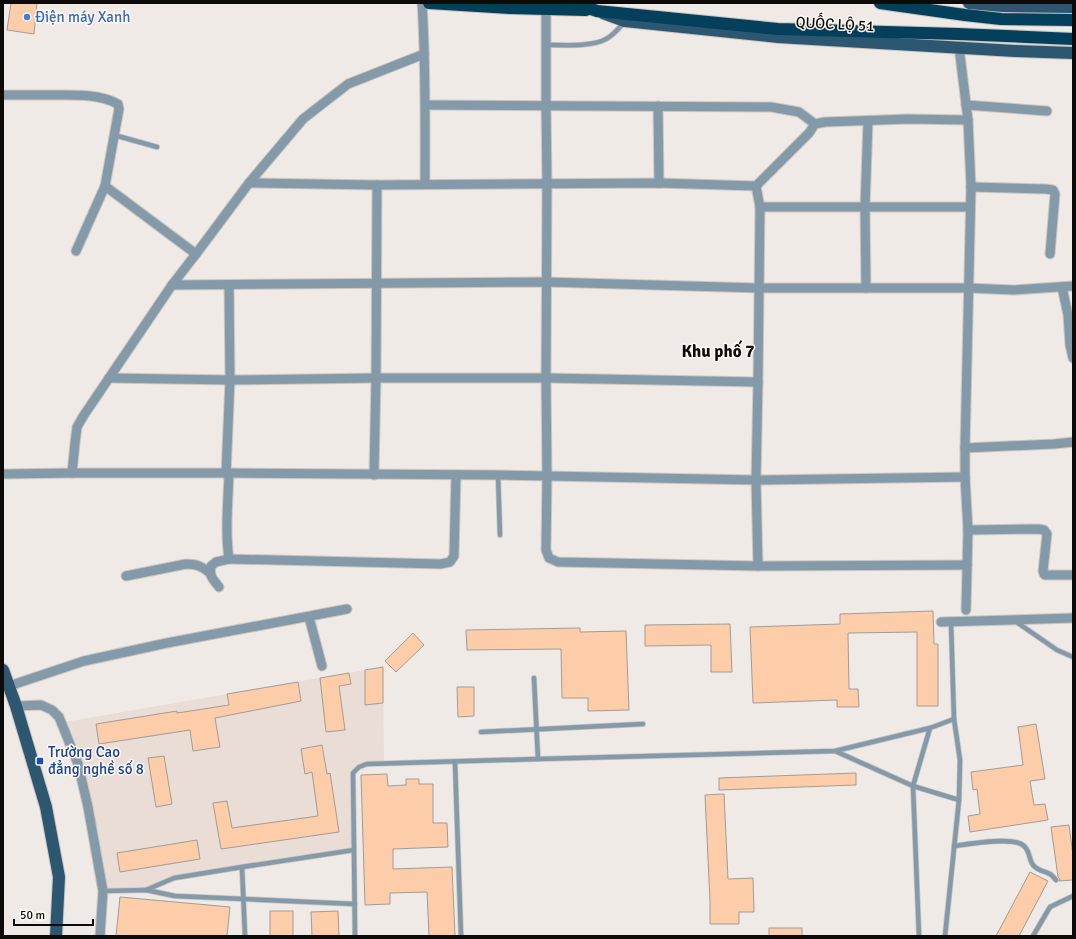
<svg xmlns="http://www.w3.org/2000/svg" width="1076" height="939" viewBox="0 0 1076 939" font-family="Signika,sans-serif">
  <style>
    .built { fill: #eaddd5 }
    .building { fill: #fdcca8; stroke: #a19c97 }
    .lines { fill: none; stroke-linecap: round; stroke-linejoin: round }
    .lane-casing { stroke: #ccc6c3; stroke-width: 6 }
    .street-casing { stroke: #ccc6c3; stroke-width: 11 }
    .primary-casing { stroke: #ccc6c3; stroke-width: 14 }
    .highway-casing { stroke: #ccc6c3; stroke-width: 14 }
    .lane { stroke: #849aa9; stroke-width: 4.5 }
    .street { stroke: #849aa9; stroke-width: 9 }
    .primary { stroke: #2d5771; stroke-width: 12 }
    .highway { stroke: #043f5c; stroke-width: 12 }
    .shop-dot { fill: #3f7fe0; stroke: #fef7f3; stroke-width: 1.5 }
    .transit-dot { fill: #1a4fb4; stroke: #fef7f3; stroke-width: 1.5 }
    .labels { text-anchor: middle; stroke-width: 3; stroke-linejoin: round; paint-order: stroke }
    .shop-label { font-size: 15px; fill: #366cbe; stroke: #fef7f3; text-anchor: start }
    .street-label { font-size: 15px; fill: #0d0b0a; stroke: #fef7f3 }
    .transit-label { font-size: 15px; fill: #164399; stroke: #fef7f3; text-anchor: start }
    .quarter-label { font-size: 17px; font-weight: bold; fill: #0d0b0a; stroke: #fef7f3 }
  </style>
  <rect width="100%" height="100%" fill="#f0eae6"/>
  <path class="built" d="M383,667L384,764H367L353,773L354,850L175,878L146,890L106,891L65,722Z"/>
  <g class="building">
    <path d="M11,3H37L34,34L7,30Z"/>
    <path d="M933,611L934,644H938V706H917V632L848,633L849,689H858L859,707H837V700L753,703L750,627L840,624V614Z"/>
    <path d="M730,624L732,672H711V645L645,646V625Z"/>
    <path d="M580,628V632L626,631L629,710L588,711V698H562L561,649L467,650L466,630Z"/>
    <path d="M413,633L424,645L396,672L385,661Z"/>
    <path d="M383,667V703L365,705V670Z"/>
    <path d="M349,673L351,684L339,686L345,730L326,732L320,678Z"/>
    <path d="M298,682L301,701L215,718L220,747L193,751L190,730L99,744L96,724L177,711V713L229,705L227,694Z"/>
    <path d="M457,687H474V716L458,717Z"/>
    <path d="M1036,724L1045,779L1030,781L1034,805L1045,804L1048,820L970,832L968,816L980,814L977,789L973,790L971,772L1023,765L1018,727Z"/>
    <path d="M322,745L327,774L330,773L339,832L221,849L213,803L227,801L232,828L318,816L312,772L305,774L301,749Z"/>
    <path d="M164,756L172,804L156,807L148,758Z"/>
    <path d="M856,773V785L719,790V778Z"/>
    <path d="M387,774L388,786L406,785V779H419V784H433V823H447L448,847L393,849V869L452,867L455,936H429L427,892L390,893V904L365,905L361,775Z"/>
    <path d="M724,794L728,879L753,878L754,912H739V924H710V901L705,795Z"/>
    <path d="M1069,825L1073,855V880L1059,881L1060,879L1058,877L1051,827Z"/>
    <path d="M197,840L200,859L120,872L117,853Z"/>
    <path d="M1030,872L1048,881L1019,936H996Z"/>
    <path d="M120,897L230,907L227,936H116Z"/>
    <rect x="270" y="911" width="23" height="25"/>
    <path d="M338,911L339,936H312L311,912Z"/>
    <rect x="769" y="928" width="33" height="8"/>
  </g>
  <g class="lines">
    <defs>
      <g id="lane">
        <path d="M546,45C563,45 592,47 606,39C614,35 619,28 625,21"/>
        <path d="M114,135L157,147"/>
        <path d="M498,475L500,535"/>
        <path d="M1015,621L1057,650L1073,657"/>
        <path d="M534,678L538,759"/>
        <path d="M481,732L643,724"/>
        <path d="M835,751L913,786L959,800"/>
        <path d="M455,762L461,936"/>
        <path d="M954,846C968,844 1015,836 1024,846C1030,851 1029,860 1033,865C1038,871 1044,871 1050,874C1052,875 1054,878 1056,880"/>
        <path d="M354,850L355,936"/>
        <path d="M242,867L245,936"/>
        <path d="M146,890L174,878L242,867L354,850L353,773L359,767L367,764L538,759L835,751L930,728L954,719"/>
        <path d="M103,891L146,890L175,896L355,904"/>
        <path d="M919,936L913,786L930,728"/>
        <path d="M945,936L959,800L960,760L954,719L951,622"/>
        <path d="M1033,936L1050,907L1073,896"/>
      </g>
      <g id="street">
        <path d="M422,3C426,63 425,123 425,184"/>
        <path d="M546,9V105L547,183L546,378L547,476L546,550L549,558L558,562L758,566L967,565"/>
        <path d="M959,47L968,120L971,187L965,448V477L968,530L966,610"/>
        <path d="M3,95C21,95 39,95 56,95C77,95 99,94 118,104L119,109L105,186L196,254"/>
        <path d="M426,105L771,107L799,112L815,124"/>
        <path d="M966,105L1047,111"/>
        <path d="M658,106L659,183"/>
        <path d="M249,183L377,185L659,183L756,186L809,133L815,124L825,122L908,119L968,120"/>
        <path d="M756,186L760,207L758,382L756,480L758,566"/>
        <path d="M971,187L1046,189L1053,190L1055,194L1050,254"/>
        <path d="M760,207H970"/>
        <path d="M76,251L105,186"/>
        <path d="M172,285L546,282L759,288H968L1014,290L1073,286"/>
        <path d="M1062,287L1068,315L1070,345L1073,358"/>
        <path d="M866,288L865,207L868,121"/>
        <path d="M109,378L230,380L376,378H546L758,382"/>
        <path d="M965,448L1054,444L1073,442"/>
        <path d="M72,473L75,443L77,427L84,415L172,285L196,254L249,183L303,119L348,84L424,54"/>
        <path d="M229,473C228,502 225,531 229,559L441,564L450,562L454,556L456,475"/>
        <path d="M3,474L72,473H229L498,475L756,480L965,477"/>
        <path d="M226,474L230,380L229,285"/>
        <path d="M374,475L376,378L377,185"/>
        <path d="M968,530L1038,529L1044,530L1047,534L1043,571L1044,574L1045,575H1073"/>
        <path d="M126,576L186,564C197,564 201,566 210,573"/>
        <path d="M219,587C213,579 209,577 211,566L216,562L229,559"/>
        <path d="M309,617L322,666"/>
        <path d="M941,622L1073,618"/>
        <path d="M9,686L84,661L167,643L347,609"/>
        <path d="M16,706L41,705L52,710L59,717L78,764L88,807L103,891L100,936"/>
      </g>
      <g id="primary">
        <path d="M969,3L1003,6L1073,7"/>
        <path d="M603,13L625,21L778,37L1015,51L1073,53"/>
        <path d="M3,670L16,706L46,807L59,877L56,936"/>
      </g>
      <g id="highway">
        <path d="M429,3L510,8L586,10"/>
        <path d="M574,3L597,11L778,29L958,34L1073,39"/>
        <path d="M880,3L965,15L1001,19L1073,20"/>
      </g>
    </defs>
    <use href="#lane" class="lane-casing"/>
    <use href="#street" class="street-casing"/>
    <use href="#primary" class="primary-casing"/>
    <use href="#highway" class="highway-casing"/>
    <use href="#lane" class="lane"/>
    <use href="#street" class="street"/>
    <use href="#primary" class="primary"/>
    <use href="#highway" class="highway"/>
  </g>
  <circle class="shop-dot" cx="27" cy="17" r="4"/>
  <rect class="transit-dot" x="36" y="757" width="8" height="8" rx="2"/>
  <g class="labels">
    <g class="shop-label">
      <text x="35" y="22">Điện máy Xanh</text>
    </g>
    <g class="street-label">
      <text transform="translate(835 24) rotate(3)" y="5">QUỐC LỘ 51</text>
    </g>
    <g class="transit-label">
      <text x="48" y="757">Trường Cao<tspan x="48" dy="17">đẳng nghề số 8</tspan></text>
    </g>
    <g class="quarter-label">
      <text x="718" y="357">Khu phố 7</text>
    </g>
  </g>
  <rect width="1076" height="939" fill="none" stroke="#0d0b0a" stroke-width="8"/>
  <path d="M14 919v6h79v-6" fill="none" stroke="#0d0b0a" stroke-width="2"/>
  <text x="20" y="919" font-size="12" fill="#0d0b0a" stroke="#fef7f3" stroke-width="3" paint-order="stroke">50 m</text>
</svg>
